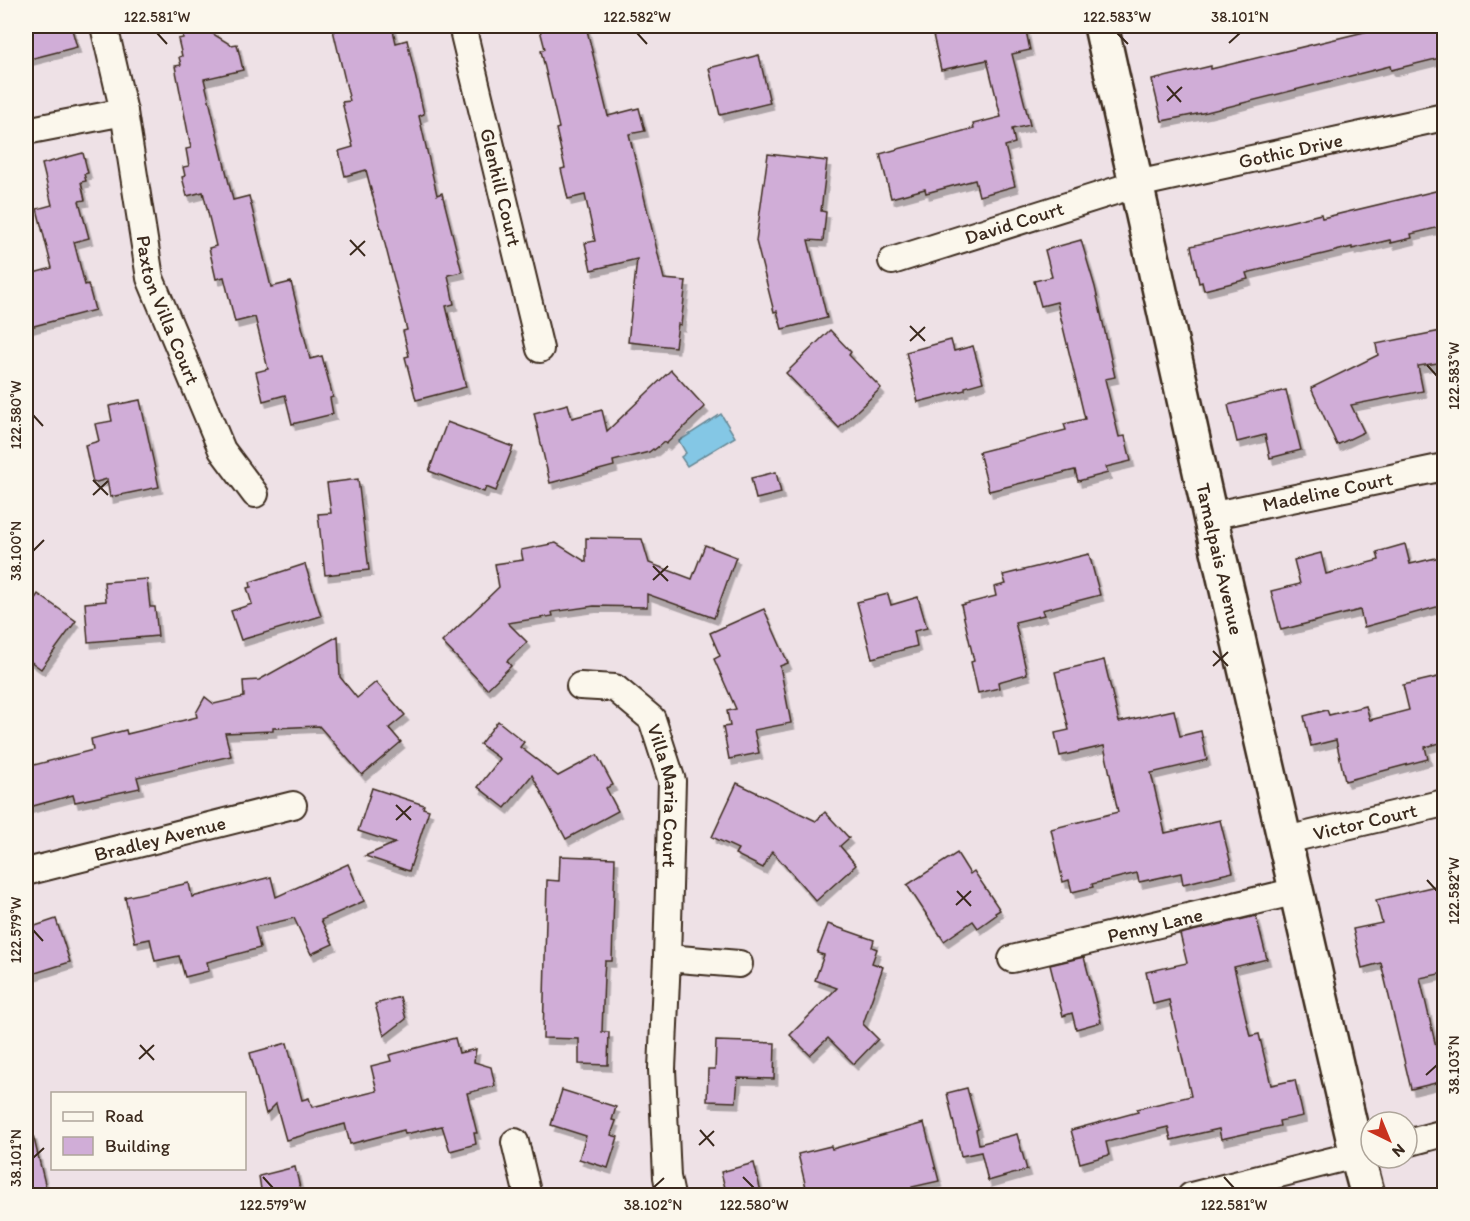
<svg xmlns="http://www.w3.org/2000/svg" width="1470" height="1221" viewBox="0 0 1470 1221" font-family="Itim,sans-serif">
  <style>
    .water { fill: #84c7e5; stroke: #678895; stroke-width: 1.5 }
    .building { fill: #d0add7; stroke: #3b2a1e; stroke-width: 1.5; filter: url(#shadow) }
    .lines { fill: none; stroke-linecap: round; stroke-linejoin: round }
    .minor-casing { stroke: #3b2a1e; stroke-width: 30 }
    .tertiary-casing { stroke: #3b2a1e; stroke-width: 38 }
    .minor { stroke: #fbf7ec; stroke-width: 26 }
    .tertiary { stroke: #fbf7ec; stroke-width: 33 }
    .ticks { fill: none; stroke: #3b2a1e; stroke-width: 2 }
    .labels { text-anchor: middle; stroke-width: 4.5; stroke-linejoin: round; paint-order: stroke }
    .street-label { font-size: 20px; fill: #3b2a1e; stroke: #fbf7ec }
    .neatline { fill: none; stroke: #3b2a1e; stroke-width: 2 }
    .ticks-label { font-size: 15px; text-anchor: middle; fill: #3b2a1e }
  </style>
  <defs>
    <filter id="shadow"><feDropShadow dx="3.5" dy="6" stdDeviation="0" flood-color="#0004"/></filter>
  </defs>
  <rect width="100%" height="100%" fill="#eee1e6"/>
  <filter id="ink" filterUnits="userSpaceOnUse"><feTurbulence type="fractalNoise" baseFrequency=".0167" numOctaves="2"/><feDisplacementMap in="SourceGraphic" scale="12" xChannelSelector="R" yChannelSelector="G"/><feConvolveMatrix kernelMatrix="1 2 1 2 8 2 1 2 1" color-interpolation-filters="sRGB"/></filter>
  <g filter="url(#ink)">
    <path class="water" d="M721,414L735,437L687,466L681,457L686,453L679,441Z"/>
    <g class="building">
      <path d="M26,26H71L77,47L26,60Z"/>
      <path d="M181,26H209L210,32L231,45L237,44L243,70L204,79L233,200L249,196L271,287L291,282L310,359L322,356L333,397L330,398L333,414L292,424L285,395L263,401L256,372L268,369L255,317L235,322L224,277L216,279L209,248L216,246L203,192L187,196L182,177L185,176L183,167L189,166L186,149L191,148L175,66L181,65L179,57L182,56L178,39L183,38Z"/>
      <path d="M332,26H392L396,43L407,40L424,114L419,116L437,195L442,193L462,272L448,275L454,304L446,306L466,387L416,400L405,357L409,356L403,331L407,330L366,170L345,176L339,151L353,147L342,102L350,101Z"/>
      <path d="M539,26H586L608,116L639,108L645,131L629,134L664,279L686,281L681,325L678,324L675,347L628,342L637,259L591,270L585,243L595,241L585,195L568,199L561,169L565,168L556,129L559,128L541,51L545,49Z"/>
      <path d="M931,26H1025L1030,50L1012,54L1030,125L1012,129L1015,143L1005,146L1015,186L979,196L975,180L926,193L925,189L891,198L880,154L974,128L973,124L1001,117L987,60L941,70Z"/>
      <path d="M1389,26H1438L1444,57L1391,70L1390,66L1207,112L1162,121L1152,80L1211,66V69Z"/>
      <path d="M759,55L770,103L720,115L709,68Z"/>
      <path d="M83,153L88,173L84,174L86,181L81,182L85,200L79,201L89,238L74,242L85,285L88,284L95,310L30,327L26,310V275L52,268L37,209L52,205L42,164Z"/>
      <path d="M768,154L827,161L821,211L826,212L823,241L808,240L827,318L782,329L777,311L774,312L756,241Z"/>
      <path d="M1444,189V226L1411,234L1412,238L1391,243L1390,240L1352,249V247L1246,273L1248,279L1204,290L1202,282L1199,283L1191,246L1321,214L1322,218Z"/>
      <path d="M1081,240L1095,287L1115,377L1105,379L1119,437L1125,436L1131,461L1106,467L1108,473L1078,481L1075,470L989,491L979,452L1066,430L1064,424L1085,419L1057,302L1041,306L1034,281L1052,277L1045,250Z"/>
      <path d="M830,330L851,352L849,355L881,388L839,428L786,373Z"/>
      <path d="M1441,331L1444,362L1418,366L1423,391L1351,405L1364,432L1337,445L1311,388L1378,355L1376,344Z"/>
      <path d="M951,340L954,351L973,346L983,382L965,387V390L918,402L906,352Z"/>
      <path d="M671,370L705,407L666,444L664,442L654,450L653,449L649,452L613,461L614,466L550,483L534,413L568,404L572,418L602,410L607,431Z"/>
      <path d="M1286,390L1301,450L1270,458L1265,435L1237,442L1228,405Z"/>
      <path d="M140,400L159,487L110,497L107,479L93,483L85,445L99,441L95,424L112,421L109,406Z"/>
      <path d="M447,422L513,447L496,491L486,487L484,492L429,471Z"/>
      <path d="M776,472L781,493L756,499L751,478Z"/>
      <path d="M358,479L369,570L325,575L318,514L331,513L327,483Z"/>
      <path d="M586,538L642,539L649,563L692,579L705,545L736,557L714,618L647,594V607L594,606L552,612L553,616L508,623L527,642L507,661L511,666L487,689L442,642L499,587L495,564L523,560L521,550L556,543L586,562Z"/>
      <path d="M1405,544L1410,564L1444,556V605L1364,627L1360,610L1281,630L1271,591L1300,584L1294,560L1321,553L1326,574L1379,560L1377,552Z"/>
      <path d="M1089,554L1100,595L1042,610L1044,615L1015,622L1027,674L998,682L999,688L978,693L971,662L974,661L961,605L996,596L994,587L1006,584L1003,575Z"/>
      <path d="M305,564L321,616L241,640L231,611L252,604L247,588L251,587L250,582Z"/>
      <path d="M147,579L150,607H155L158,636L88,642L85,603L106,601L104,582Z"/>
      <path d="M38,594L76,621L41,669L26,658V612Z"/>
      <path d="M888,594L891,605L918,597L927,628L914,631L917,646L872,658L857,602Z"/>
      <path d="M764,609L788,663L780,666L791,723L754,730L759,753L729,759L723,727L730,726L727,711L736,709L714,659L720,656L710,633Z"/>
      <path d="M338,636L340,677L357,698L376,682L405,715L389,728L401,742L362,775L319,726L273,728V731L225,733L231,756L137,777L140,788L75,802L73,795L26,808V767L93,750L91,739L126,730L127,734L197,717L196,713L205,697L214,704L244,697L243,681L259,680Z"/>
      <path d="M1104,660L1119,722L1174,710L1180,736L1201,731L1207,760L1151,773L1165,833L1220,820L1233,872L1183,884L1181,873L1139,882L1137,873L1092,884L1093,887L1072,892L1069,880L1063,882L1051,829L1118,812L1104,746L1060,756L1055,733L1069,730L1055,672Z"/>
      <path d="M1438,677L1444,704V742L1425,747L1428,759L1345,781L1336,740L1311,746L1304,716L1327,710L1329,715L1366,706L1370,720L1409,710L1403,685Z"/>
      <path d="M498,721L524,742L520,747L558,776L597,755L613,785L606,788L618,811L566,839L532,775L505,808L478,787L500,759L480,744Z"/>
      <path d="M737,783L816,821L825,812L849,838L840,846L856,865L816,901L772,851L763,868L735,854L738,849L712,837Z"/>
      <path d="M372,788L424,805L423,808L429,810L409,871L365,856L395,843L358,831Z"/>
      <path d="M957,853L970,874L974,871L1000,910L995,913L996,915L978,928L973,921L944,941L907,885Z"/>
      <path d="M560,856L615,858L612,961H605L604,976L602,1032H609L608,1065L579,1064V1039L543,1038L547,880L559,881Z"/>
      <path d="M348,864L364,901L321,920L333,944L311,954L294,918L255,927L260,948L207,962L209,971L185,977L179,956L155,961L150,939L135,942L125,897L189,883L192,897L271,877L276,897Z"/>
      <path d="M1444,884V973L1420,978L1444,1081L1411,1089L1381,963L1362,968L1353,929L1382,923L1376,900Z"/>
      <path d="M1256,916L1267,959L1234,967L1250,1036L1259,1034L1271,1085L1295,1080L1303,1116L1279,1121L1280,1126L1221,1139L1219,1129L1171,1140L1168,1127L1106,1142L1109,1155L1080,1163L1071,1130L1138,1112L1137,1109L1191,1096L1169,1000L1153,1004L1146,972L1187,963L1180,934Z"/>
      <path d="M56,919L70,962L26,976V929Z"/>
      <path d="M828,924L874,940L872,947L877,949L872,963L883,967L863,1024L878,1039L854,1064L828,1038L810,1055L790,1035L837,988L815,980L824,955L817,953Z"/>
      <path d="M1084,957L1101,1022L1076,1029L1072,1013L1063,1016L1050,965Z"/>
      <path d="M400,997L406,1019L384,1036L375,1004Z"/>
      <path d="M455,1038L459,1053L476,1049L474,1062L491,1067L495,1086L467,1093L477,1133H474L476,1144L450,1151L442,1126L405,1134L404,1130L350,1144L345,1124L286,1140L276,1104L266,1114L250,1053L287,1043L302,1100L309,1098L312,1107L377,1091L371,1066L391,1061L389,1055Z"/>
      <path d="M716,1041L775,1043L774,1079L738,1078L736,1102L707,1101L708,1069H715Z"/>
      <path d="M967,1088L978,1129L976,1130L979,1144L1017,1134L1027,1170L988,1181L981,1152L961,1156L947,1093Z"/>
      <path d="M562,1090L616,1107L612,1120L616,1121L611,1135L618,1137L608,1168L579,1159L586,1136L551,1125Z"/>
      <path d="M924,1123L939,1181L912,1187L914,1196H808L798,1154L831,1146L832,1149Z"/>
      <path d="M33,1135L48,1196H26V1136Z"/>
      <path d="M754,1163L762,1196H727L721,1172Z"/>
      <path d="M295,1167L302,1196H262L259,1176Z"/>
    </g>
    <g class="lines">
      <defs>
        <g id="minor">
          <path id="s1" d="M104,26L124,112L150,278L222,450L255,494"/>
          <path id="s2" d="M462,26L540,349"/>
          <path d="M26,131L124,112"/>
          <path id="s3" d="M892,261L1137,184L1444,117"/>
          <path id="s4" d="M1210,516L1444,467"/>
          <path id="s5" d="M580,686L615,688L652,719L672,781L667,958L662,1069L667,1177L671,1196"/>
          <path id="s6" d="M1286,840L1444,803"/>
          <path id="s7" d="M26,872L293,805"/>
          <path d="M667,958L739,964"/>
          <path id="s8" d="M1012,959L1297,891"/>
          <path d="M515,1142L528,1196"/>
          <path d="M1407,1143L1444,1133"/>
          <path d="M1191,1196L1371,1151"/>
        </g>
        <g id="tertiary">
          <path id="s9" d="M1101,26L1210,516L1357,1155L1368,1196"/>
        </g>
      </defs>
      <use href="#minor" class="minor-casing"/>
      <use href="#tertiary" class="tertiary-casing"/>
      <use href="#minor" class="minor"/>
      <use href="#tertiary" class="tertiary"/>
    </g>
  </g>
  <path class="ticks" d="M157,33L167,44M637,33L647,44M1117,33L1128,44M1229,43L1240,33M1167,86L1181,102M1167,101L1182,87M350,240L365,256M350,255L365,241M910,326L925,341M910,341L925,327M1427,365L1437,376M33,415L43,426M93,480L108,495M93,495L108,481M33,551L44,540M653,566L668,581M653,580L668,566M1213,651L1228,666M1213,666L1228,652M396,805L411,820M396,820L411,806M1427,880L1437,891M957,891L971,906M956,905L971,891M33,930L43,941M140,1045L154,1060M139,1059L154,1045M1426,1075L1437,1065M700,1130L714,1146M699,1145L714,1131M33,1158L44,1148M263,1177L273,1188M743,1177L754,1188M1224,1177L1234,1188M653,1188L664,1178"/>
  <g class="labels">
    <g class="street-label">
      <text dy="7" stroke="none"><textPath href="#s3" startOffset="414">Gothic Drive</textPath></text>
      <text dy="7" stroke="none"><textPath href="#s2" startOffset="166">Glenhill Court</textPath></text>
      <text dy="7" stroke="none"><textPath href="#s3" startOffset="128">David Court</textPath></text>
      <text dy="7" stroke="none"><textPath href="#s1" startOffset="292">Paxton Villa Court</textPath></text>
      <text dy="7" stroke="none"><textPath href="#s4" startOffset="120">Madeline Court</textPath></text>
      <text dy="7" stroke="none"><textPath href="#s9" startOffset="546">Tamalpais Avenue</textPath></text>
      <text dy="7" stroke="none"><textPath href="#s5" startOffset="162">Villa Maria Court</textPath></text>
      <text dy="7" stroke="none"><textPath href="#s6" startOffset="81">Victor Court</textPath></text>
      <text dy="7" stroke="none"><textPath href="#s7" startOffset="138">Bradley Avenue</textPath></text>
      <text dy="7" stroke="none"><textPath href="#s8" startOffset="147">Penny Lane</textPath></text>
    </g>
  </g>
  <rect width="1470" height="1221" fill="none" stroke="#fbf7ec" stroke-width="66"/>
  <rect x="51" y="1092" width="195" height="78" fill="#fbf7ec" stroke="#aea59a" stroke-width="1.5"/>
  <rect x="63" y="1112" width="30" height="9" fill="#fbf7ec" stroke="#aea59a" stroke-width="1.5"/>
  <text x="105" y="1122" font-size="18" fill="#3b2a1e">Road</text>
  <rect x="63" y="1137" width="30" height="18" fill="#d0add7" stroke="#aea59a" stroke-width="1.5"/>
  <text x="105" y="1152" font-size="18" fill="#3b2a1e">Building</text>
  <g transform="translate(1389 1140) rotate(137)"><circle r="28" fill="#fbf7ec" stroke="#aea59a" stroke-width="1.5"/>
  <path d="M0-4.5L10 22L0 15L-10 22Z" fill="#c8321e"/>
  <text y="-9" font-size="16" font-weight="bold" text-anchor="middle" fill="#3b2a1e">N</text>
  </g>
  <rect x="33" y="33" width="1404" height="1155" class="neatline"/>
  <g class="ticks-label">
    <text x="157" y="22">122.581°W</text>
    <text x="637" y="22">122.582°W</text>
    <text x="1117" y="22">122.583°W</text>
    <text x="1240" y="22">38.101°N</text>
    <text transform="translate(1454 376) rotate(-90)" y="5">122.583°W</text>
    <text transform="translate(16 415) rotate(-90)" y="5">122.580°W</text>
    <text transform="translate(16 551) rotate(-90)" y="5">38.100°N</text>
    <text transform="translate(1454 891) rotate(-90)" y="5">122.582°W</text>
    <text transform="translate(16 930) rotate(-90)" y="5">122.579°W</text>
    <text transform="translate(1454 1065) rotate(-90)" y="5">38.103°N</text>
    <text transform="translate(16 1158) rotate(-90)" y="5">38.101°N</text>
    <text x="273" y="1210">122.579°W</text>
    <text x="653" y="1210">38.102°N</text>
    <text x="754" y="1210">122.580°W</text>
    <text x="1234" y="1210">122.581°W</text>
  </g>
</svg>
